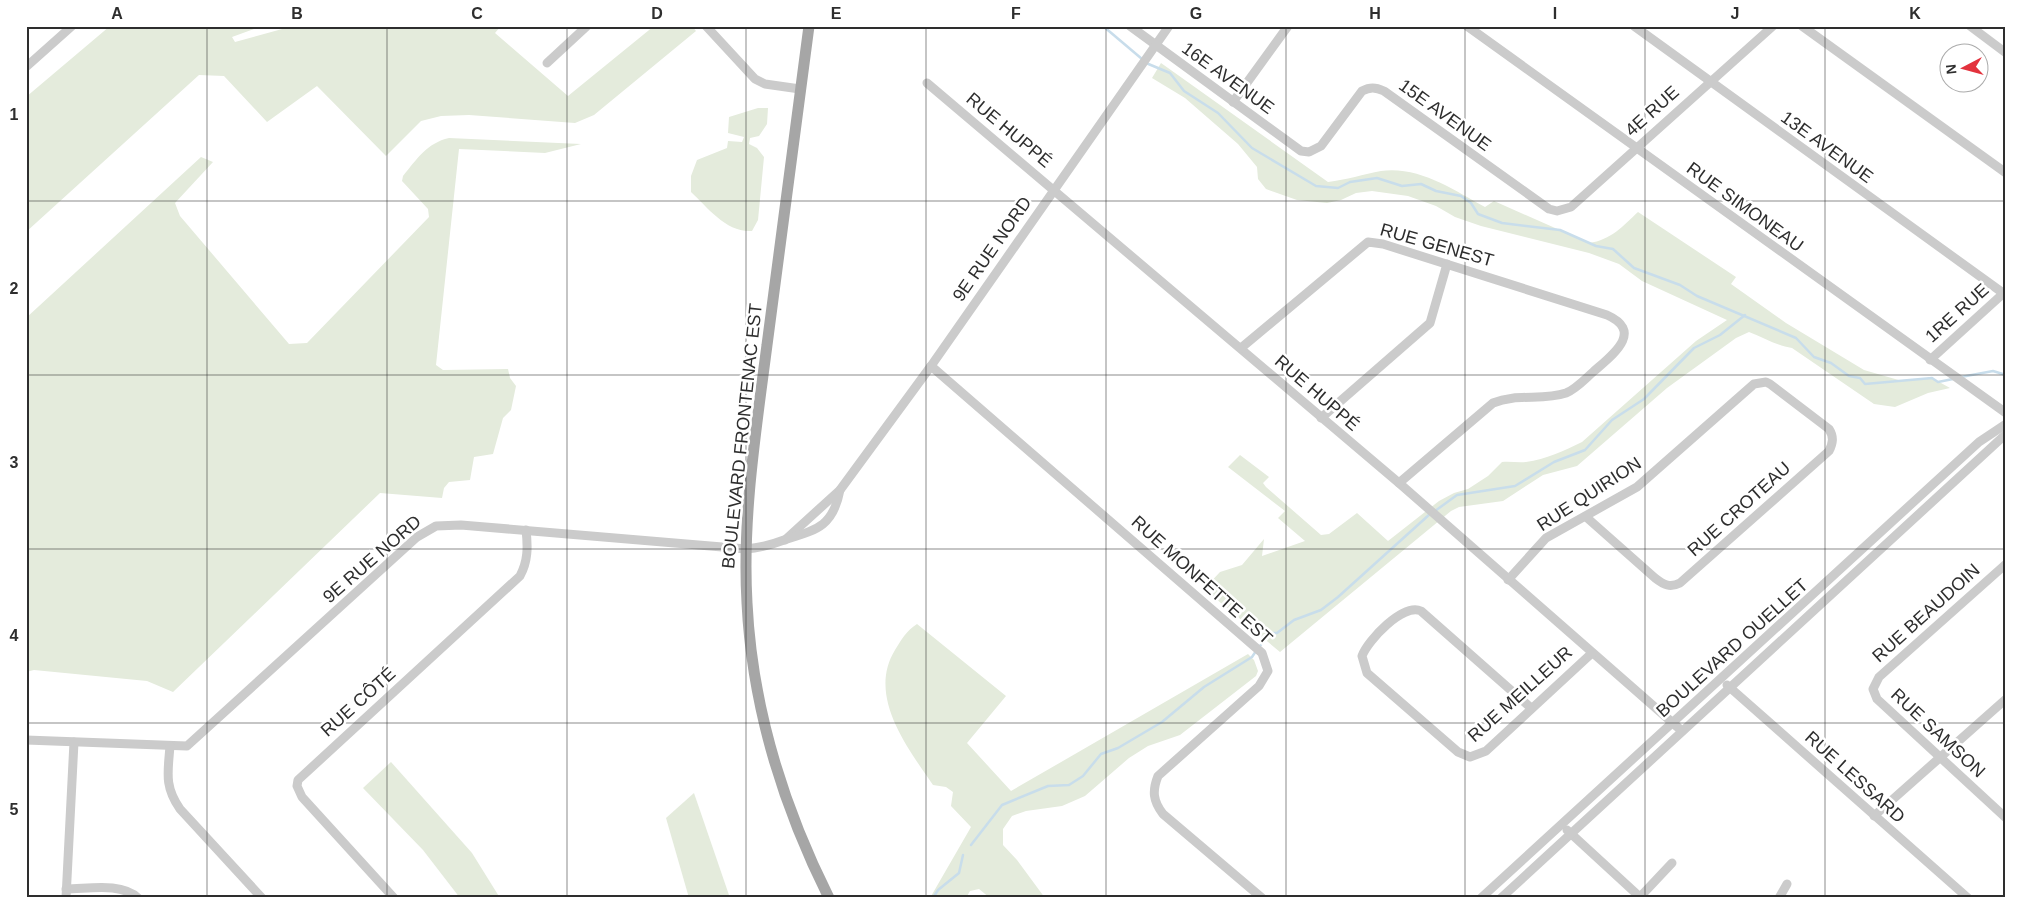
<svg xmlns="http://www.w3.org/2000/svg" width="2032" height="924" viewBox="0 0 2032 924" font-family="Arial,sans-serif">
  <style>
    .green { fill: #e4ebdc }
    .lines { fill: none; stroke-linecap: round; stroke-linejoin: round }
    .stream { stroke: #c8ddeb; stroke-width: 2.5 }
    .minor { stroke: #cbcbcb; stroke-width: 9 }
    .major { stroke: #a6a6a6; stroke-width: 11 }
    .grid { fill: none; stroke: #2e2e2e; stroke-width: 1; stroke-opacity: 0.55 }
    .labels { text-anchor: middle; stroke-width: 5; stroke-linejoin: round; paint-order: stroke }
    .street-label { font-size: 18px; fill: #2e2e2e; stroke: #fff }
    .neatline { fill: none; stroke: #2e2e2e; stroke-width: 2 }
    .grid-label { font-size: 16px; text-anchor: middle; font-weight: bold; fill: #2e2e2e }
  </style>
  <rect width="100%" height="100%" fill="#fff"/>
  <g class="green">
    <path d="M110,26H262L232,37L235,42L293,26H501L495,33L568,96L654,26H692L696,31L594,115L575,123L469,115L441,116L421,121L386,156L317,86L267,122L224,76L199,75L26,232V97Z"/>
    <path d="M1161,63L1328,182C1346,180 1364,174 1381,171C1420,166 1453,190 1485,207L1494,201L1589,243C1611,240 1623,226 1638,212L1736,277L1731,284L1786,323L1864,370L1902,381L1932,378L1950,388L1928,393L1895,407L1874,404L1792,348C1778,346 1764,338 1749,332L1736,338L1667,388L1577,466L1543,475L1503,501L1459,507L1451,511L1280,652L1204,589L1220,572L1242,565L1264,539L1262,556L1305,541L1278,518L1285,511L1228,467L1240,455L1269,477L1263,483L1266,487L1321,535L1329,534L1357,513L1388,541L1439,501L1454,493L1468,489L1488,476L1502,462C1510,461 1518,463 1526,462C1546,459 1564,451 1582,442L1696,341L1727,320L1642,281L1619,264L1589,253L1481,226L1455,217L1436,206L1408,196L1372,191L1356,193L1341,200L1327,203L1297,200L1266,189L1258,179L1257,167L1238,144L1185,98L1152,78Z"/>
    <path d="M758,108H768L767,124L759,136L750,138L749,144L757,148L764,157L758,220L752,231C727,233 708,208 691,192V176L697,160L727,148L728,141L742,142L744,137L728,133L729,117Z"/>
    <path d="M449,138L581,144L545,153L459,149L436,365L443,370L508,369L510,378L516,386L511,410L503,418L493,454L474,457L470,480L449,482L444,488L442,498L380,493L173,692L147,681L34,670L26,672V318L201,157L213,162L175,203L180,216L289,344L307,343L429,217L428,209L402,181L403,176C417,159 427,143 449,138Z"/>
    <path d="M917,624L1006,696L967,743L1011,791L1248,654L1254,660L1258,671L1256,676L1180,735L1148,746L1129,758L1085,796L1062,806L1026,811L1012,816L1003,829V845L1017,860L1045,898H990L979,889L970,891L966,898H930L971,827L951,806L953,792L946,787L933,785C907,747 867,696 895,650C902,639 906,631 917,624Z"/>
    <path d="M391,762L472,853L500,898H460L423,850L363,788Z"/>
    <path d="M694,793L730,898H689L666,818Z"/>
  </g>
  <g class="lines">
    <g class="stream">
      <path d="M1103,26L1142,59"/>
      <path d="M1146,63L1170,73L1184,91L1218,113L1252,148L1316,186L1338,188L1350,182L1377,178L1402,186L1421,184L1436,191L1461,196L1471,203L1478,214L1502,223L1560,230L1596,246L1613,249L1634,268L1680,285L1697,296L1796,338L1814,357L1831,363L1849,376L1860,378L1865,384L1932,378L1938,382L1953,379"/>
      <path d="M1961,377L1993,371L2006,375"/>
      <path d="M1435,511L1457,495L1515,486L1554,462L1585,450L1612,420L1644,399L1694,348L1720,335L1745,315"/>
      <path d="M1259,647L1271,633H1277L1294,620L1321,610L1338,597L1430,514"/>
      <path d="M971,845L1002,805L1048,786L1069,785L1083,776L1101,754L1118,748L1162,722L1204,687L1252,657L1256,651"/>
      <path d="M933,898L938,890L959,873L963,855"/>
    </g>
    <g class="minor">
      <path d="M706,26L755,79L765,84L800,89"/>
      <path d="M1130,26L1301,151L1309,152L1321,146L1362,91C1370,87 1375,87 1384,91L1549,209L1557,211L1571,207L1773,26"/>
      <path d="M1467,26L2006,413"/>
      <path d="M1634,26L2003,293"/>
      <path d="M1802,26L2006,173"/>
      <path d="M1970,26L2006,53"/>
      <path d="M547,63L587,26"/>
      <path d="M26,67L72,26"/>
      <path d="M927,83L1399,483L1682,731"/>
      <path d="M1233,102L1288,26"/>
      <path d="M1241,348L1368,242L1383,244L1607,315C1645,332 1611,356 1593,372C1585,379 1576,389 1566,393C1543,401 1517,393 1493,403L1399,483"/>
      <path d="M1930,360L2006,291"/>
      <path d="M931,366L1262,653L1268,671L1259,686L1158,776C1152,791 1153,801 1163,814L1262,898"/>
      <path d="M1321,418L1430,323L1447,264"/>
      <path d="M785,540L840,490L931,366L1169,26"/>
      <path d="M2006,564L1879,677L1873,689L1877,699L2006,818"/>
      <path d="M1508,580L1546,538L1637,487L1754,384L1766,382L1770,384L1829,429C1834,437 1833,443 1829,451L1680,583C1670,588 1664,585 1655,578L1585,516"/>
      <path d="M1727,685L1968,898"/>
      <path d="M1531,708L1421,611C1403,603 1368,640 1362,656L1367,673L1458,752L1470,757L1486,751L1592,653"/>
      <path d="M26,740L187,746L417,537L436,526L461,525L746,549C760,548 771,545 784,540C816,530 833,527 840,490"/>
      <path d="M170,746C168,772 164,786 180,809L262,898"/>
      <path d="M1874,816L2006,699"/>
      <path d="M1567,830L1641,898"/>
      <path d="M66,889C88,889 121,882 138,898"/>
      <path d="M1640,897L1672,863"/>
      <path d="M66,898L74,742"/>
      <path d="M394,898L302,797L297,786L298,780L520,576C528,561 528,547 526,530"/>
      <path d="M1481,898L1979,442L2006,424"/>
      <path d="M1501,898L2006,434"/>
      <path d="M1779,898L1787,884"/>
    </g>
    <path class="major" d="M809,26C795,133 781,239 767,345C756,430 742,518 747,603C752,705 783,806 829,898"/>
  </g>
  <path class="grid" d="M207,26V898M387,26V898M567,26V898M746,26V898M926,26V898M1106,26V898M1286,26V898M1465,26V898M1645,26V898M1825,26V898M26,201H2006M26,375H2006M26,549H2006M26,723H2006"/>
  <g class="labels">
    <g class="street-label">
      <text transform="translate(1228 78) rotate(36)" y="6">16E AVENUE</text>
      <text transform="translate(1652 111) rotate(-42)" y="6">4E RUE</text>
      <text transform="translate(1445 115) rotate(36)" y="6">15E AVENUE</text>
      <text transform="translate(1009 130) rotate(40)" y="6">RUE HUPPÉ</text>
      <text transform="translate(1827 147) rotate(36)" y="6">13E AVENUE</text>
      <text transform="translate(1745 207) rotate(36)" y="6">RUE SIMONEAU</text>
      <text transform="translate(1437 245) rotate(16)" y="6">RUE GENEST</text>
      <text transform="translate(992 249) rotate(-55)" y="6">9E RUE NORD</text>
      <text transform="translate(1957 313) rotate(-42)" y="6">1RE RUE</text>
      <text transform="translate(1317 393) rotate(41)" y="6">RUE HUPPÉ</text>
      <text transform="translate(742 436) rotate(-84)" y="6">BOULEVARD FRONTENAC EST</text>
      <text transform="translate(1589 494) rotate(-33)" y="6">RUE QUIRION</text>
      <text transform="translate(1739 509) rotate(-42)" y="6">RUE CROTEAU</text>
      <text transform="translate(372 559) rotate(-41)" y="6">9E RUE NORD</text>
      <text transform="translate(1202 580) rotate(42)" y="6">RUE MONFETTE EST</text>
      <text transform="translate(1926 613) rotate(-42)" y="6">RUE BEAUDOIN</text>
      <text transform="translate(1732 648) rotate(-42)" y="6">BOULEVARD OUELLET</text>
      <text transform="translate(1520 694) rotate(-42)" y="6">RUE MEILLEUR</text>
      <text transform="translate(358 702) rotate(-42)" y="6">RUE CÔTÉ</text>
      <text transform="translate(1938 733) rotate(43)" y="6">RUE SAMSON</text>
      <text transform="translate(1855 777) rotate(42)" y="6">RUE LESSARD</text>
    </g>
  </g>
  <rect width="2032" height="924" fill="none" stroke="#ffffff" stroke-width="55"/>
  <g transform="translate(1964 68) rotate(264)"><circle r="24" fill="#ffffff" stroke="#ababab"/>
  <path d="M0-4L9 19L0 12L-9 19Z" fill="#e3323d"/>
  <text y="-8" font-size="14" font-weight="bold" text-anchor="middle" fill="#2e2e2e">N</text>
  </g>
  <rect x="28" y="28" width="1976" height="868" class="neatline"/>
  <g class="grid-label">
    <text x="117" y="19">A</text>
    <text x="297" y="19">B</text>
    <text x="477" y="19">C</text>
    <text x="657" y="19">D</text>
    <text x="836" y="19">E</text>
    <text x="1016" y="19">F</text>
    <text x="1196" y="19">G</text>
    <text x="1375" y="19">H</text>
    <text x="1555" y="19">I</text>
    <text x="1735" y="19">J</text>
    <text x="1915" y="19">K</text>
    <text x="14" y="120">1</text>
    <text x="14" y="294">2</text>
    <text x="14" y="468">3</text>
    <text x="14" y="641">4</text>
    <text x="14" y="815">5</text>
  </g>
</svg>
